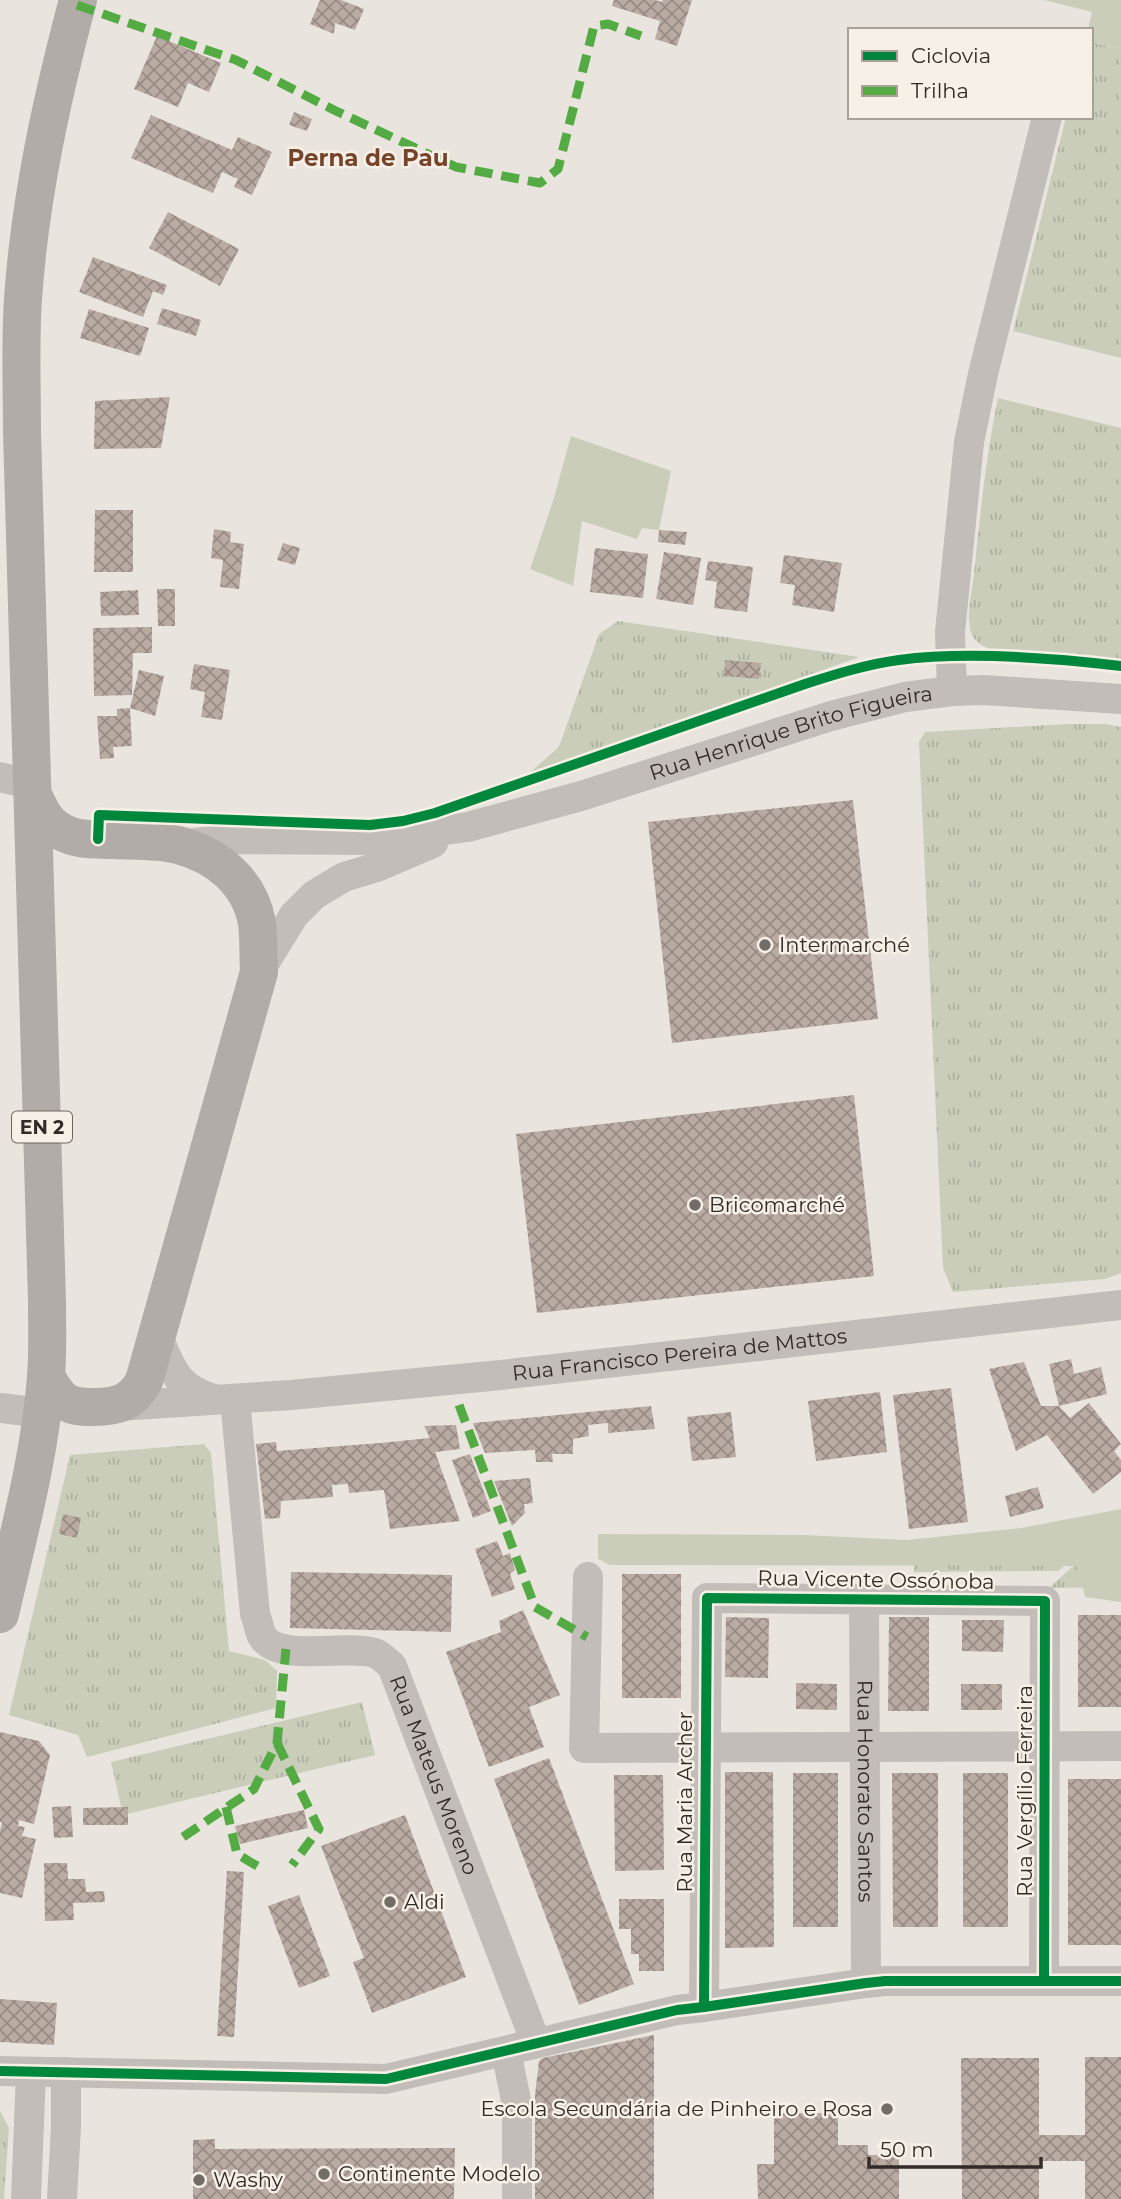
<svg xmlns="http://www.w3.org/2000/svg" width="1121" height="2199" viewBox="0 0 1121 2199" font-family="Montserrat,sans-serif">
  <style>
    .grass { fill: url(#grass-tufts) }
    .green { fill: #c9cdba }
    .building { fill: url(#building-cross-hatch) }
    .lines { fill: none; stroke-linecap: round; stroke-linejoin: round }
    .minor { stroke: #c2bdb8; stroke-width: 30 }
    .major { stroke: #b1aca7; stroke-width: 38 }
    .quiet { stroke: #54ab44; stroke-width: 9; stroke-dasharray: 18 9; stroke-linecap: butt }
    .cycleway-casing { stroke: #f6f0e6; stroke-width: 15 }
    .cycleway { stroke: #00873e; stroke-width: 10 }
    .poi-dot { fill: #726c67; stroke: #f6f0e6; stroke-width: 2.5 }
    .labels { text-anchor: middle; stroke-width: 5; stroke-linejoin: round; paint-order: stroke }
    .shield { fill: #f6f0e6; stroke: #6d6660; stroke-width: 2 }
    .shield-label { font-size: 19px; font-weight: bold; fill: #322b27 }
    .street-label { font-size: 21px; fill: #322b27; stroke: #f6f0e6 }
    .poi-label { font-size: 21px; fill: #322b27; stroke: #f6f0e6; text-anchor: start }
    .neighbourhood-label { font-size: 23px; font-weight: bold; fill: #76432b; stroke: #f6f0e6 }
  </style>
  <defs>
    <pattern id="grass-tufts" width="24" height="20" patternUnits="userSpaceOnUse" patternTransform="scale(1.75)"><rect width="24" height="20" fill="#c9cdba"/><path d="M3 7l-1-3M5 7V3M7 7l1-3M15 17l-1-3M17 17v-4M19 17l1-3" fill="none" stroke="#adb0a0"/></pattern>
    <pattern id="building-cross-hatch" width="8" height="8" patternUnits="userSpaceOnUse" patternTransform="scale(1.75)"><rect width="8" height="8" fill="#baaba2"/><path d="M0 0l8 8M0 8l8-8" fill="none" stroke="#988b84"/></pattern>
  </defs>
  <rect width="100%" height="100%" fill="#e9e5de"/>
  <g class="grass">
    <path d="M1091,42L1121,49V358L1013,331L1066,117H1091Z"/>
    <path d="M998,398L1121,428V663L1000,652C989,649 974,644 971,632C966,615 972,591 974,574C980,515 986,456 998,398Z"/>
    <path d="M618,621L859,657L559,765L519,782L559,747L599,634Z"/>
    <path d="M1068,724H1106L1121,727V1273L1105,1279L953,1292L943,1268L919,742L925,732Z"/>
    <path d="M204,1444L211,1453L229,1651L265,1660L277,1671L276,1708L87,1757L78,1735L9,1715L70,1455Z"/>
    <path d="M914,1547L1069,1562L1058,1571L914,1572Z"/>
    <path d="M1107,1558L1121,1587L1049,1588L1072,1567Z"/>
    <path d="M362,1702L375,1755L123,1815L111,1762Z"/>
    <path d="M0,2111L9,2128L4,2199H0Z"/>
  </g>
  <g class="green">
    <path d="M1044,0H1121V49L1091,42V30H1088L1092,12Z"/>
    <path d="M571,436L671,471L659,530L642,528L637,539L582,521L573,586L530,569L553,501Z"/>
    <path d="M1121,1509V1602L1085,1597L1078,1566L610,1565L598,1559V1534L804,1535L907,1540L1021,1528Z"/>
  </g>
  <g class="building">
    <path d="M320,0H341L364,9L355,30L335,23L334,34L310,24Z"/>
    <path d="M614,0H655L662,2L663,0H692L677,46L655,39L660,21L612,6Z"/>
    <path d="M157,36L221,63L209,92L188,83L178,107L134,89Z"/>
    <path d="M294,112L312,119L307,131L289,125Z"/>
    <path d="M151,115L232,150L238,137L272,152L252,195L234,187L238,179L222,172L213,193L131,158Z"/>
    <path d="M168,212L239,249L220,286L149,248Z"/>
    <path d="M93,257L167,285L163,295L153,291L143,317L79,292Z"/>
    <path d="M162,308L201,320L196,336L157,324Z"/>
    <path d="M89,309L149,328L140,356L80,338Z"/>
    <path d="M170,397L161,448L94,449L95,401Z"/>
    <path d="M95,510H133V572H94Z"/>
    <path d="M214,529L231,532L230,542L244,544L239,589L220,587L223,560L211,558Z"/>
    <path d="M659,530L687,532L685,545L658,542Z"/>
    <path d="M283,543L300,548L295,565L277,560Z"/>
    <path d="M595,548L648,554L643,598L590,592Z"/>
    <path d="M664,552L701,558L693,605L656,599Z"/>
    <path d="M784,555L842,563L834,612L792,605L795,585L780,583Z"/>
    <path d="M708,561L753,567L747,612L714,608L717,582L705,580Z"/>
    <path d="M157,589H175V626H158Z"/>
    <path d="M138,590L139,615L101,616L100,592Z"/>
    <path d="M152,627V653H133L132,695L94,696L93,628Z"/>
    <path d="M725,660L761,663L759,679L724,676Z"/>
    <path d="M194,664L230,670L222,720L201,717L205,692L190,689Z"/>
    <path d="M139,670L164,676L155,716L130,708Z"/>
    <path d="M130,708L132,746L113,747L114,758L100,759L97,716H117V709Z"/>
    <path d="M853,800L878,1019L672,1043L648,822Z"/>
    <path d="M854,1095L874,1276L537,1313L516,1134Z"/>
    <path d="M1071,1359L1074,1374L1101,1367L1107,1394L1059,1406L1049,1364Z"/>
    <path d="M1024,1362L1041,1406H1059L1070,1418L1089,1403L1121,1444L1114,1451L1121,1460V1472L1093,1494L1047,1435L1016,1451L989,1369Z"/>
    <path d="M951,1388L968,1522L909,1529L893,1395Z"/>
    <path d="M880,1392L887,1452L816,1461L808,1401Z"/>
    <path d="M651,1406L655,1429L608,1433V1423L588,1425L589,1436L573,1439V1454H552L553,1462H536L535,1450L485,1453L473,1423Z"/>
    <path d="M731,1412L736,1457L692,1461L687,1417Z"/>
    <path d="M456,1425L460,1449L435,1452L460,1521L390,1529L384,1490L349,1493L348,1484L332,1485L333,1497L281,1501L280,1518L265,1519L256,1444L276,1442L277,1451L380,1443L430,1438L424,1426Z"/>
    <path d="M470,1454L491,1511L473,1518L452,1460Z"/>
    <path d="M530,1478L533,1503L524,1504L525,1513L512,1526L494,1481Z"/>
    <path d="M1038,1487L1044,1508L1010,1517L1005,1496Z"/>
    <path d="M63,1514L81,1518L77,1538L59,1534Z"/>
    <path d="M497,1541L503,1556L510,1553L515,1570L510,1574L515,1589L492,1597L475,1549Z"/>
    <path d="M291,1572L452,1575L451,1632L290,1628Z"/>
    <rect x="622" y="1574" width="59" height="124"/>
    <path d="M523,1610L560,1695L529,1707L544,1747L489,1767L446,1652L501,1632L499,1621Z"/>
    <rect x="1078" y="1615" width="43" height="92"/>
    <path d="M726,1617L769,1618L768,1678L725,1677Z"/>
    <path d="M889,1617H929V1711H888Z"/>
    <path d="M962,1620H1004L1003,1652L962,1651Z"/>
    <path d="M796,1683L837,1684V1710L796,1709Z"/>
    <rect x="961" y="1684" width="41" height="26"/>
    <path d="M0,1732L39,1741L50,1755L34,1824L19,1820L18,1826L25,1827L22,1836L36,1839L22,1898L0,1893V1831L2,1822H0Z"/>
    <path d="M549,1758L634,1984L579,2005L494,1779Z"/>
    <path d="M725,1772H773L774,1947L725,1948Z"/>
    <rect x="793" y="1773" width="45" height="154"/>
    <path d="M892,1773H938V1927H893Z"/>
    <rect x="963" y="1773" width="45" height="154"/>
    <path d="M614,1775H663L664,1870L615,1871Z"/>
    <rect x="1068" y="1779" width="53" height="166"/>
    <path d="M71,1806L73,1837L54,1838L52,1807Z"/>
    <path d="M128,1807V1825H83V1808Z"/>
    <path d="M304,1810L308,1828L240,1844L235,1826Z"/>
    <path d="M405,1815L466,1977L372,2013L353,1962L364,1958L321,1846Z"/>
    <path d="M44,1863H67L68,1879H85L86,1892L104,1891L105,1902L73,1903L74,1920L45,1921Z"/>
    <path d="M227,1871L244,1872L234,2037L217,2036Z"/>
    <path d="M299,1895L330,1976L299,1988L268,1906Z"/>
    <path d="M619,1899H664V1971H639V1954H631V1929H619Z"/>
    <path d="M0,1999L57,2003L54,2045L0,2042Z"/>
    <path d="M654,2035V2199H535V2095L539,2061L543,2058Z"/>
    <path d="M1085,2057H1121V2199H1085V2161H1039V2199H962L961,2058H1039V2135H1085Z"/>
    <path d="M774,2113H838V2145H868V2155H899V2199H758L757,2164H774Z"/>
    <path d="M215,2139V2149L455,2148L454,2199H193V2140Z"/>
  </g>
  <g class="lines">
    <g class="minor">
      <path d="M952,691L950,632L969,442L983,374L1047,117"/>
      <path d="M0,777L33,785"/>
      <path id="s1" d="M180,845L229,839L372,840L468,827L581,796L831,716L905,697L952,691L984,690L1121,699"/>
      <path d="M259,972L294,915L314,895L344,877L377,867L433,843"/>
      <path d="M158,1337C172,1370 177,1388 214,1399"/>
      <path id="s2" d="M235,1399L255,1614C258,1621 259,1630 262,1636C278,1663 347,1644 375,1653C382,1656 387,1662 392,1666L536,2043"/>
      <path id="s3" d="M118,1406L291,1395L501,1375L1121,1305"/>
      <path d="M0,1408L42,1413"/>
      <path d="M588,1577L584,1748L1121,1746"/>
      <path id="s4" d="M864,1599L866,1983"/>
      <path d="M704,2007L707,1598L1045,1601L1044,1980"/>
      <path d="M506,2051L517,2105V2199"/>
      <path d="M0,2071L386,2079L677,2010L704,2007L866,1983L885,1981H1121"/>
      <path d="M26,2199L31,2072"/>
      <path d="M62,2199L66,2127V2072"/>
    </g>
    <g class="major">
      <path d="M33,795C40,810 46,824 62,832C78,841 96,839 114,840C135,841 158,840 178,845C217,855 250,882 257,923C259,939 258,956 259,972L144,1381C132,1403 117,1407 93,1407C82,1407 71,1407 62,1399C55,1393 51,1385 46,1377"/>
      <path d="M0,1614C18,1536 40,1457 46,1377C48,1352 47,1327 47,1302L22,432C22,388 20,343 23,299C30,197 52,98 78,0"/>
    </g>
    <g class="quiet">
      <path d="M77,5L236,60L334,110L456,167L540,183L558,169L594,26L608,24L641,36"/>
      <path d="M459,1405L535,1607L587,1637"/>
      <path d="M277,1743L319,1829L292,1865"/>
      <path d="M226,1807L237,1854L262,1869"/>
      <path d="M183,1837L254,1789L277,1743L286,1649"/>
    </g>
    <defs>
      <g id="cycleway">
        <path d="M98,839L99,815L370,825L403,821L435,813L805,684C836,674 868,664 899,660C967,651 1053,658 1121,666"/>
        <path d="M704,2007L707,1598L1045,1601L1044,1980"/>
        <path d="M0,2071L386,2079L677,2010L704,2007L866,1983L885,1981H1121"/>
      </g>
    </defs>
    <use href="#cycleway" class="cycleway-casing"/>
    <use href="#cycleway" class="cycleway"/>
  </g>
  <g class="poi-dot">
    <circle cx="765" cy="945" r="7"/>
    <circle cx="695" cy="1205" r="7"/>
    <circle cx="390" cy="1902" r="7"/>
    <circle cx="887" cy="2109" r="7"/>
    <circle cx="324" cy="2174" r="7"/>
    <circle cx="199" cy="2180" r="7"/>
  </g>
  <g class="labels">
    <rect class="shield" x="12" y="1111.5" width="60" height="31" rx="5"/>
    <g class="shield-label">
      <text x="42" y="1134">EN 2</text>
    </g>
    <g class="street-label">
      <text dy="7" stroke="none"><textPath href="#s1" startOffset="626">Rua Henrique Brito Figueira</textPath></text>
      <text dy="7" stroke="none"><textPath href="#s3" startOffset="564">Rua Francisco Pereira de Mattos</textPath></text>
      <text transform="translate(876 1580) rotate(1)" y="7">Rua Vicente Ossónoba</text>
      <text dy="7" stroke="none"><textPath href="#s2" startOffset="495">Rua Mateus Moreno</textPath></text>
      <text dy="7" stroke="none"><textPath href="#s4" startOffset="192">Rua Honorato Santos</textPath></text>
      <text transform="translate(1025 1791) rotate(-90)" y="7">Rua Vergílio Ferreira</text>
      <text transform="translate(685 1802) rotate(-90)" y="7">Rua Maria Archer</text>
    </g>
    <g class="poi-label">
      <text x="779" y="952">Intermarché</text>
      <text x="709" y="1212">Bricomarché</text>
      <text x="404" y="1909">Aldi</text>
      <text x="873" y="2116" text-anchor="end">Escola Secundária de Pinheiro e Rosa</text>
      <text x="338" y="2181">Continente Modelo</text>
      <text x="213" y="2187">Washy</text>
    </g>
    <g class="neighbourhood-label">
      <text x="368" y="166">Perna de Pau</text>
    </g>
  </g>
  <rect x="848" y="28" width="245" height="91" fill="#f6f0e6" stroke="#a8a19a" stroke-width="2"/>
  <rect x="862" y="51" width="35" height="10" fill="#00873e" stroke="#a8a19a" stroke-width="2"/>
  <text x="911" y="63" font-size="21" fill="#322b27">Ciclovia</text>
  <rect x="862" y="86" width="35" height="10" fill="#54ab44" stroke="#a8a19a" stroke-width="2"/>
  <text x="911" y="98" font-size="21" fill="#322b27">Trilha</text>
  <path d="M869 2157v10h172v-10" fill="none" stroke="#322b27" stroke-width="3.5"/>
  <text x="880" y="2157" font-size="21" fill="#322b27" stroke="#f6f0e6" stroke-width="5" paint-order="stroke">50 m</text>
</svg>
